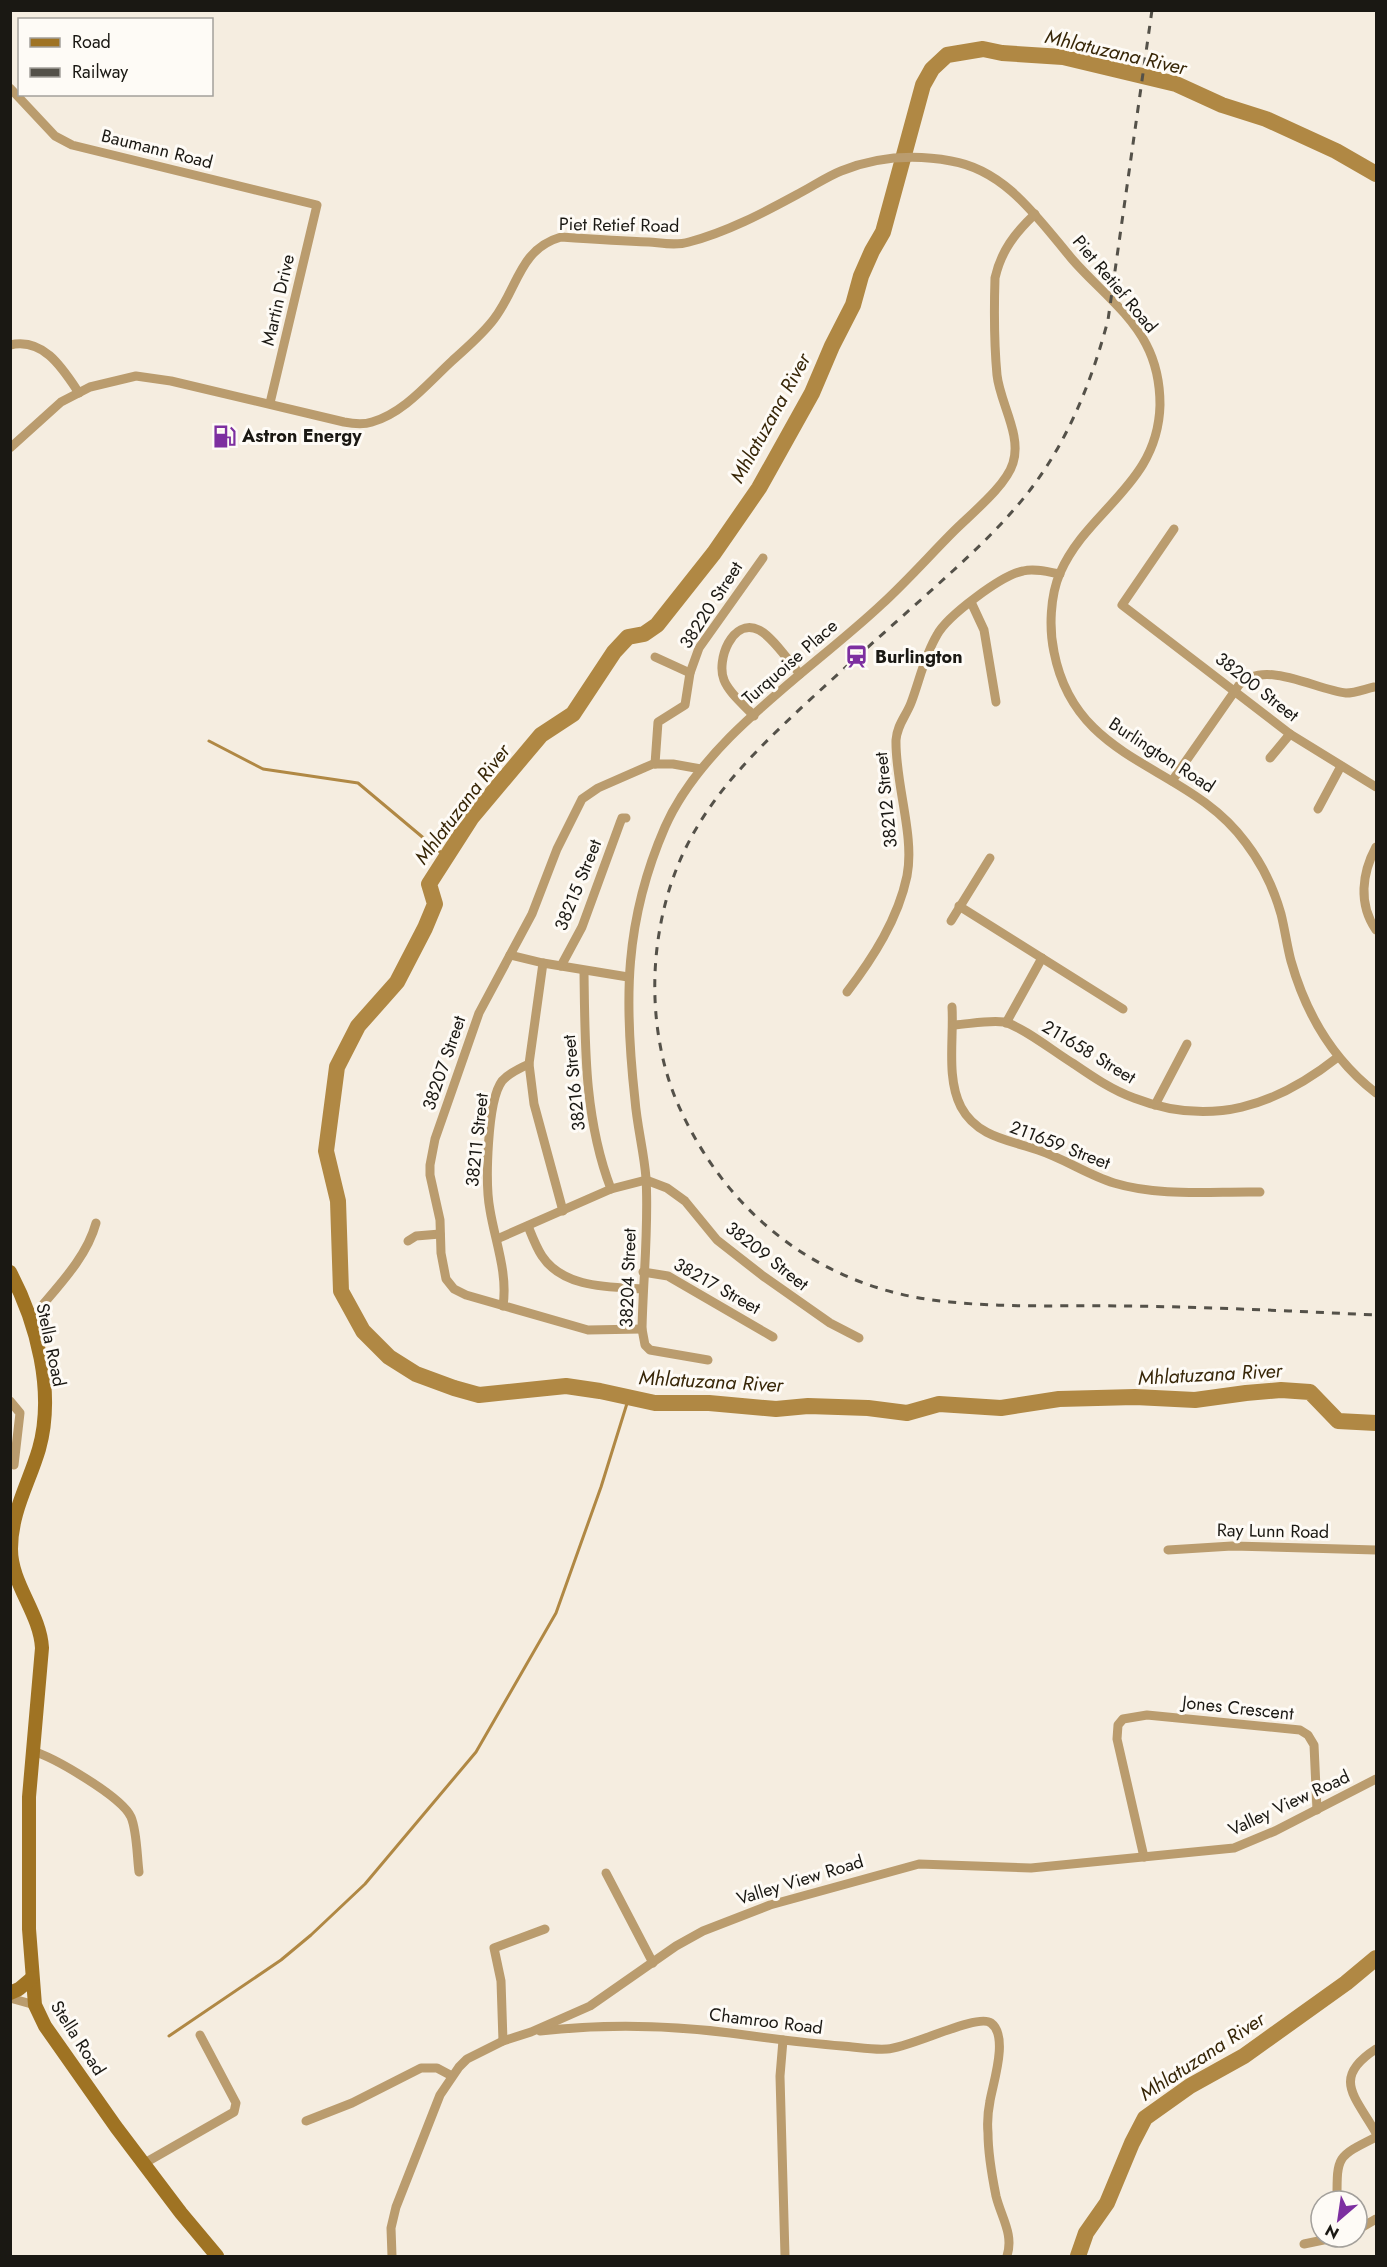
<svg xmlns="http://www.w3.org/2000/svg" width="1387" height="2267" viewBox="0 0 1387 2267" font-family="Jost,sans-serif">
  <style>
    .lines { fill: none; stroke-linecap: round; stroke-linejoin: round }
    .stream { stroke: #b08844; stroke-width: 3 }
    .river { stroke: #b08844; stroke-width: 16 }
    .street { stroke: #ba9c6e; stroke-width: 9 }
    .secondary { stroke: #9f7323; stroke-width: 14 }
    .rail { stroke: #545149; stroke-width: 3; stroke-dasharray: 8 8; stroke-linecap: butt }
    .labels { text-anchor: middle; stroke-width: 6; stroke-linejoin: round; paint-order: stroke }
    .street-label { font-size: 18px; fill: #1a1813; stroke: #fefbf6 }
    .poi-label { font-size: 18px; font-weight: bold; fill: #1a1813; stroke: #fefbf6; text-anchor: start }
    .water-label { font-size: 20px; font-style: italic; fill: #372607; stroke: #fefbf6 }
  </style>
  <rect width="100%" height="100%" fill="#f5ede0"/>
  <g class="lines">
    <g class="stream">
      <path d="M209,741L263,769L358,783L445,856"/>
      <path d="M169,2036L281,1960L311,1935L365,1884L476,1752L556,1613L601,1487L629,1397"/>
    </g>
    <g class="river">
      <path d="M1376,174L1336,151L1266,119L1222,105L1176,84L1063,57L1002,53L983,49L947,55L932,69L923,85L883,232L872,251L861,276L853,305L832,346L812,393L759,488L714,553L657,625L644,634L628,637L614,652L573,714L541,735L472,817L429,884L435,904L425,928L397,982L358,1026L337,1067L326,1151L338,1201L341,1291L363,1331L389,1357L416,1374L454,1388L479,1395L566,1386L600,1391L655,1403H709L776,1409L808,1406L868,1408L907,1413L939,1404L1001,1408L1059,1399L1135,1397L1195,1400L1246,1393L1281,1390L1310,1392L1338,1421L1376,1423"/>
      <path d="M1078,2256L1086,2233L1107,2203L1132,2143L1145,2118L1190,2086L1244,2056L1346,1983L1376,1958"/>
    </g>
    <g class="street">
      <path d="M10,88L55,136L72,145L317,205L270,403"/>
      <path d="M10,345C44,337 63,369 79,393"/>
      <path d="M10,448L61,402L90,387L136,376L171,381L344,422C354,424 363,425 372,422C404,413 428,383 452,361C466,348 482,335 494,319C518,288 519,249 561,237C590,239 620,241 649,242C662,243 676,246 689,242C727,232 763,213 798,194C812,187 826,177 841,171C876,157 913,154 951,161C1006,170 1039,220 1072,259C1096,287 1129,311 1146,344C1156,363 1160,384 1160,405C1158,485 1088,509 1060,573C1050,596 1049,629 1054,652C1076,766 1187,762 1246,843C1262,864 1274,889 1281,914C1285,930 1287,946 1291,961C1306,1014 1332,1059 1376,1093"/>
      <path d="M1174,529L1122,605L1290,734L1376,787"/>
      <path d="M971,602L984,630L996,702"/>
      <path d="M655,657L690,673"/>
      <path d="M754,716C744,705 729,693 724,680C716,661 732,617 759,630C772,636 790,663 800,674"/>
      <path d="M1270,758L1290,734"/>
      <path d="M655,764L658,722L685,705L690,673L699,648L763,558"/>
      <path d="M1172,781L1239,685C1264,659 1314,689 1346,693C1355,693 1365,689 1374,687"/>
      <path d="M1318,809L1341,766"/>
      <path d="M1376,847C1362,873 1358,904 1376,930"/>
      <path d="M959,906L1123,1009"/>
      <path d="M951,921L990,858"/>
      <path d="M510,955L543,963L628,977"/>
      <path d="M543,963L529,1064L534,1104L563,1211"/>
      <path d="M561,966L582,927L620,823L622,818H626"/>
      <path d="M584,971C585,1045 584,1119 611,1189"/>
      <path d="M847,992C873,958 898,919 907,876C915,836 895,783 896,740C897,725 906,716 911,703C920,679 924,657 937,635C947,616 1002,575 1023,571C1035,568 1048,572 1060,574"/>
      <path d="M952,1007C954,1038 946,1078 961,1107C977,1137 1009,1140 1038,1150C1065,1159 1088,1175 1114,1183C1160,1197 1213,1191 1260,1192"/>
      <path d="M1006,1023L1042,958"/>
      <path d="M954,1025C970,1024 988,1020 1004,1022C1022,1026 1057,1054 1074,1064C1093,1077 1112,1090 1134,1098C1211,1128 1276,1106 1338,1057"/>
      <path d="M1155,1105L1187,1044"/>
      <path d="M528,1226C532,1236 536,1247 542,1256C563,1288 609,1287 643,1289"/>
      <path d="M497,1239L611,1189L646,1180L667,1188L685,1201L717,1240L763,1276L830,1323L859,1338"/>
      <path d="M408,1241L416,1236L440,1234"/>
      <path d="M643,1272L668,1276L773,1337"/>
      <path d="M503,1306C508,1273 495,1241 490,1210C485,1184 487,1101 502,1081C509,1073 520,1068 529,1064"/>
      <path d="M30,1320C54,1290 86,1260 96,1223"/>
      <path d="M642,1329L588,1330L466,1295L454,1289L446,1279L441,1253L440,1220L430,1175V1165L435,1139L479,1013L532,914L557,849L582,799L598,788L653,764H673L701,769"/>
      <path d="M708,1360L650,1350L645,1345L642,1329C643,1279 649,1228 646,1178C644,1152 637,1126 635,1100C624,1001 624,921 665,827C704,738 812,670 882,604C907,581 930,555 954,531C972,513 1006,486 1013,463C1022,435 1000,403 997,375C994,343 994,310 995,278C1001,251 1015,233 1035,214"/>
      <path d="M10,1401L20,1413L14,1465"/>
      <path d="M1168,1550L1232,1546L1376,1550"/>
      <path d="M32,1751C54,1757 122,1797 131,1817C137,1831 137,1857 139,1872"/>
      <path d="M1144,1857L1117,1739L1118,1725L1123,1719L1147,1715L1300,1730L1308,1735L1314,1745L1317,1810"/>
      <path d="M606,1873L653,1963"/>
      <path d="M10,1998L35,2005"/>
      <path d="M540,2031C603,2024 667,2025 730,2033C767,2038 805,2043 842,2046C857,2047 872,2050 887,2049C910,2048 977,2013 991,2023C1009,2036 993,2083 990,2101C988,2111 987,2122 988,2133C988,2153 992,2176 996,2196C1001,2217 1014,2234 1007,2256"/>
      <path d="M783,2040L780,2076L785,2256"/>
      <path d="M503,2041L501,1981L494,1948L545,1929"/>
      <path d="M1376,2049C1331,2078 1355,2096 1376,2133"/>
      <path d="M306,2121L352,2103L421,2068H437L452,2076"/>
      <path d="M143,2164L234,2112L236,2103L200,2035"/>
      <path d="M1337,2201C1337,2156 1336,2157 1376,2137"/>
      <path d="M1357,2230L1376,2219"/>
      <path d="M1304,2244L1338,2237"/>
      <path d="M392,2256L391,2228L396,2207L440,2095L459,2067L467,2059L503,2041L531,2032L590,2006L676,1946L703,1931L770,1905L919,1864L1031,1868L1234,1848L1275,1831L1376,1779"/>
    </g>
    <g class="secondary">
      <path d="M10,1272C37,1323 55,1392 39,1449C29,1483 11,1512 11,1549C11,1584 40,1613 42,1648L29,1797V1929L35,2005L45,2026L116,2127L181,2213L217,2256"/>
      <path d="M10,1993L19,1989L32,1978"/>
    </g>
    <path class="rail" d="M1152,10L1108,320C1090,388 1063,453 1017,506C989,539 956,568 924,597C887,630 850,663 814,696C732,772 671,832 657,948C651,999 657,1055 677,1102C727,1217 825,1291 950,1302C1008,1308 1067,1305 1124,1306C1209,1307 1292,1311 1376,1315"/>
  </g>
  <defs>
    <symbol id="fuel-bare" viewBox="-9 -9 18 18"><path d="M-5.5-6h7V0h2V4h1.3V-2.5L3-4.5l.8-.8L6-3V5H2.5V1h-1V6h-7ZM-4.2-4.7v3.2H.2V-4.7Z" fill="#7d2fa0" stroke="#fefbf6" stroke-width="2.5" paint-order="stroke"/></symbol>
    <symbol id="station-bare" viewBox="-9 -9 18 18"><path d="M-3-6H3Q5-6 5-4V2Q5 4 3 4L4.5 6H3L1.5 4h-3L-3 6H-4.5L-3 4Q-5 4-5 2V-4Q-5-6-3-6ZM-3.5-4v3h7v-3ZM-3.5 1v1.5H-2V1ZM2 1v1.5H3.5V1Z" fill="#7d2fa0" stroke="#fefbf6" stroke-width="2.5" paint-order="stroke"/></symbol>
  </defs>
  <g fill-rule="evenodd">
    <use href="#fuel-bare" x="208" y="420" width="33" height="33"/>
    <use href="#station-bare" x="840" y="640" width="33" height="33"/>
  </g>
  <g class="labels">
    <g class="street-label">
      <text transform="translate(157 149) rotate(14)" y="6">Baumann Road</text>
      <text transform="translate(619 225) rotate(1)" y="6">Piet Retief Road</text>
      <text transform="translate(1115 284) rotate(50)" y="6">Piet Retief Road</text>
      <text transform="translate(278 300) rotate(-77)" y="6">Martin Drive</text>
      <text transform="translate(711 605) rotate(-57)" y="6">38220 Street</text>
      <text transform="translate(790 662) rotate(-41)" y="6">Turquoise Place</text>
      <text transform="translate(1257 687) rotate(38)" y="6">38200 Street</text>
      <text transform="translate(1162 755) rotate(33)" y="6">Burlington Road</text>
      <text transform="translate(886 800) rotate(-96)" y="6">38212 Street</text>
      <text transform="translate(578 885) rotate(-68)" y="6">38215 Street</text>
      <text transform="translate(1089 1052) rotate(31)" y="6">211658 Street</text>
      <text transform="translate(444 1063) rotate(-71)" y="6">38207 Street</text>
      <text transform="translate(574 1083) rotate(-96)" y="6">38216 Street</text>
      <text transform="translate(477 1140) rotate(-84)" y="6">38211 Street</text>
      <text transform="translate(1060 1145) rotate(21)" y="6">211659 Street</text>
      <text transform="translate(767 1256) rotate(38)" y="6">38209 Street</text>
      <text transform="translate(628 1278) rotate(-88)" y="6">38204 Street</text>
      <text transform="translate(717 1286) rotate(29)" y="6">38217 Street</text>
      <text transform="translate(51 1345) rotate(78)" y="6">Stella Road</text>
      <text transform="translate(1273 1531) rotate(1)" y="6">Ray Lunn Road</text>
      <text transform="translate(1238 1708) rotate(6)" y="6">Jones Crescent</text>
      <text transform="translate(1289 1803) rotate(-25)" y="6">Valley View Road</text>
      <text transform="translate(800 1880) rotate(-17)" y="6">Valley View Road</text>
      <text transform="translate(766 2021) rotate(7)" y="6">Chamroo Road</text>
      <text transform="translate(78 2038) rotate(57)" y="6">Stella Road</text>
    </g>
    <g class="poi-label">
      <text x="242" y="442">Astron Energy</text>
      <text x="875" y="663">Burlington</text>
    </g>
    <g class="water-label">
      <text transform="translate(1116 52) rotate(13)" y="7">Mhlatuzana River</text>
      <text transform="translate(770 418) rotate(-61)" y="7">Mhlatuzana River</text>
      <text transform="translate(462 804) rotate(-53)" y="7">Mhlatuzana River</text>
      <text transform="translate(1210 1374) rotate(-3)" y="7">Mhlatuzana River</text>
      <text transform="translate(711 1381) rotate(3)" y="7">Mhlatuzana River</text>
      <text transform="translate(1202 2056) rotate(-33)" y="7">Mhlatuzana River</text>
    </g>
  </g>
  <rect width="1387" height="2267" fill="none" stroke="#1a1813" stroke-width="24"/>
  <rect x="18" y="18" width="195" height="78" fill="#fefbf6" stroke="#a3a09b" stroke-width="1.5"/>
  <rect x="30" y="38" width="30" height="9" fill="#9f7323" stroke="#a3a09b" stroke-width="1.5"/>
  <text x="72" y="48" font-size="18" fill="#1a1813">Road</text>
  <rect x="30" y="68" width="30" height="9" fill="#545149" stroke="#a3a09b" stroke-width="1.5"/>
  <text x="72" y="78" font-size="18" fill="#1a1813">Railway</text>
  <g transform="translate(1339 2219) rotate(209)"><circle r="28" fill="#fefbf6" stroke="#a3a09b" stroke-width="1.5"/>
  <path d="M0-4.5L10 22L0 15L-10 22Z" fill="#7d2fa0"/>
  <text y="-9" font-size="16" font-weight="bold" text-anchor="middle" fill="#1a1813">N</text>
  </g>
</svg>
